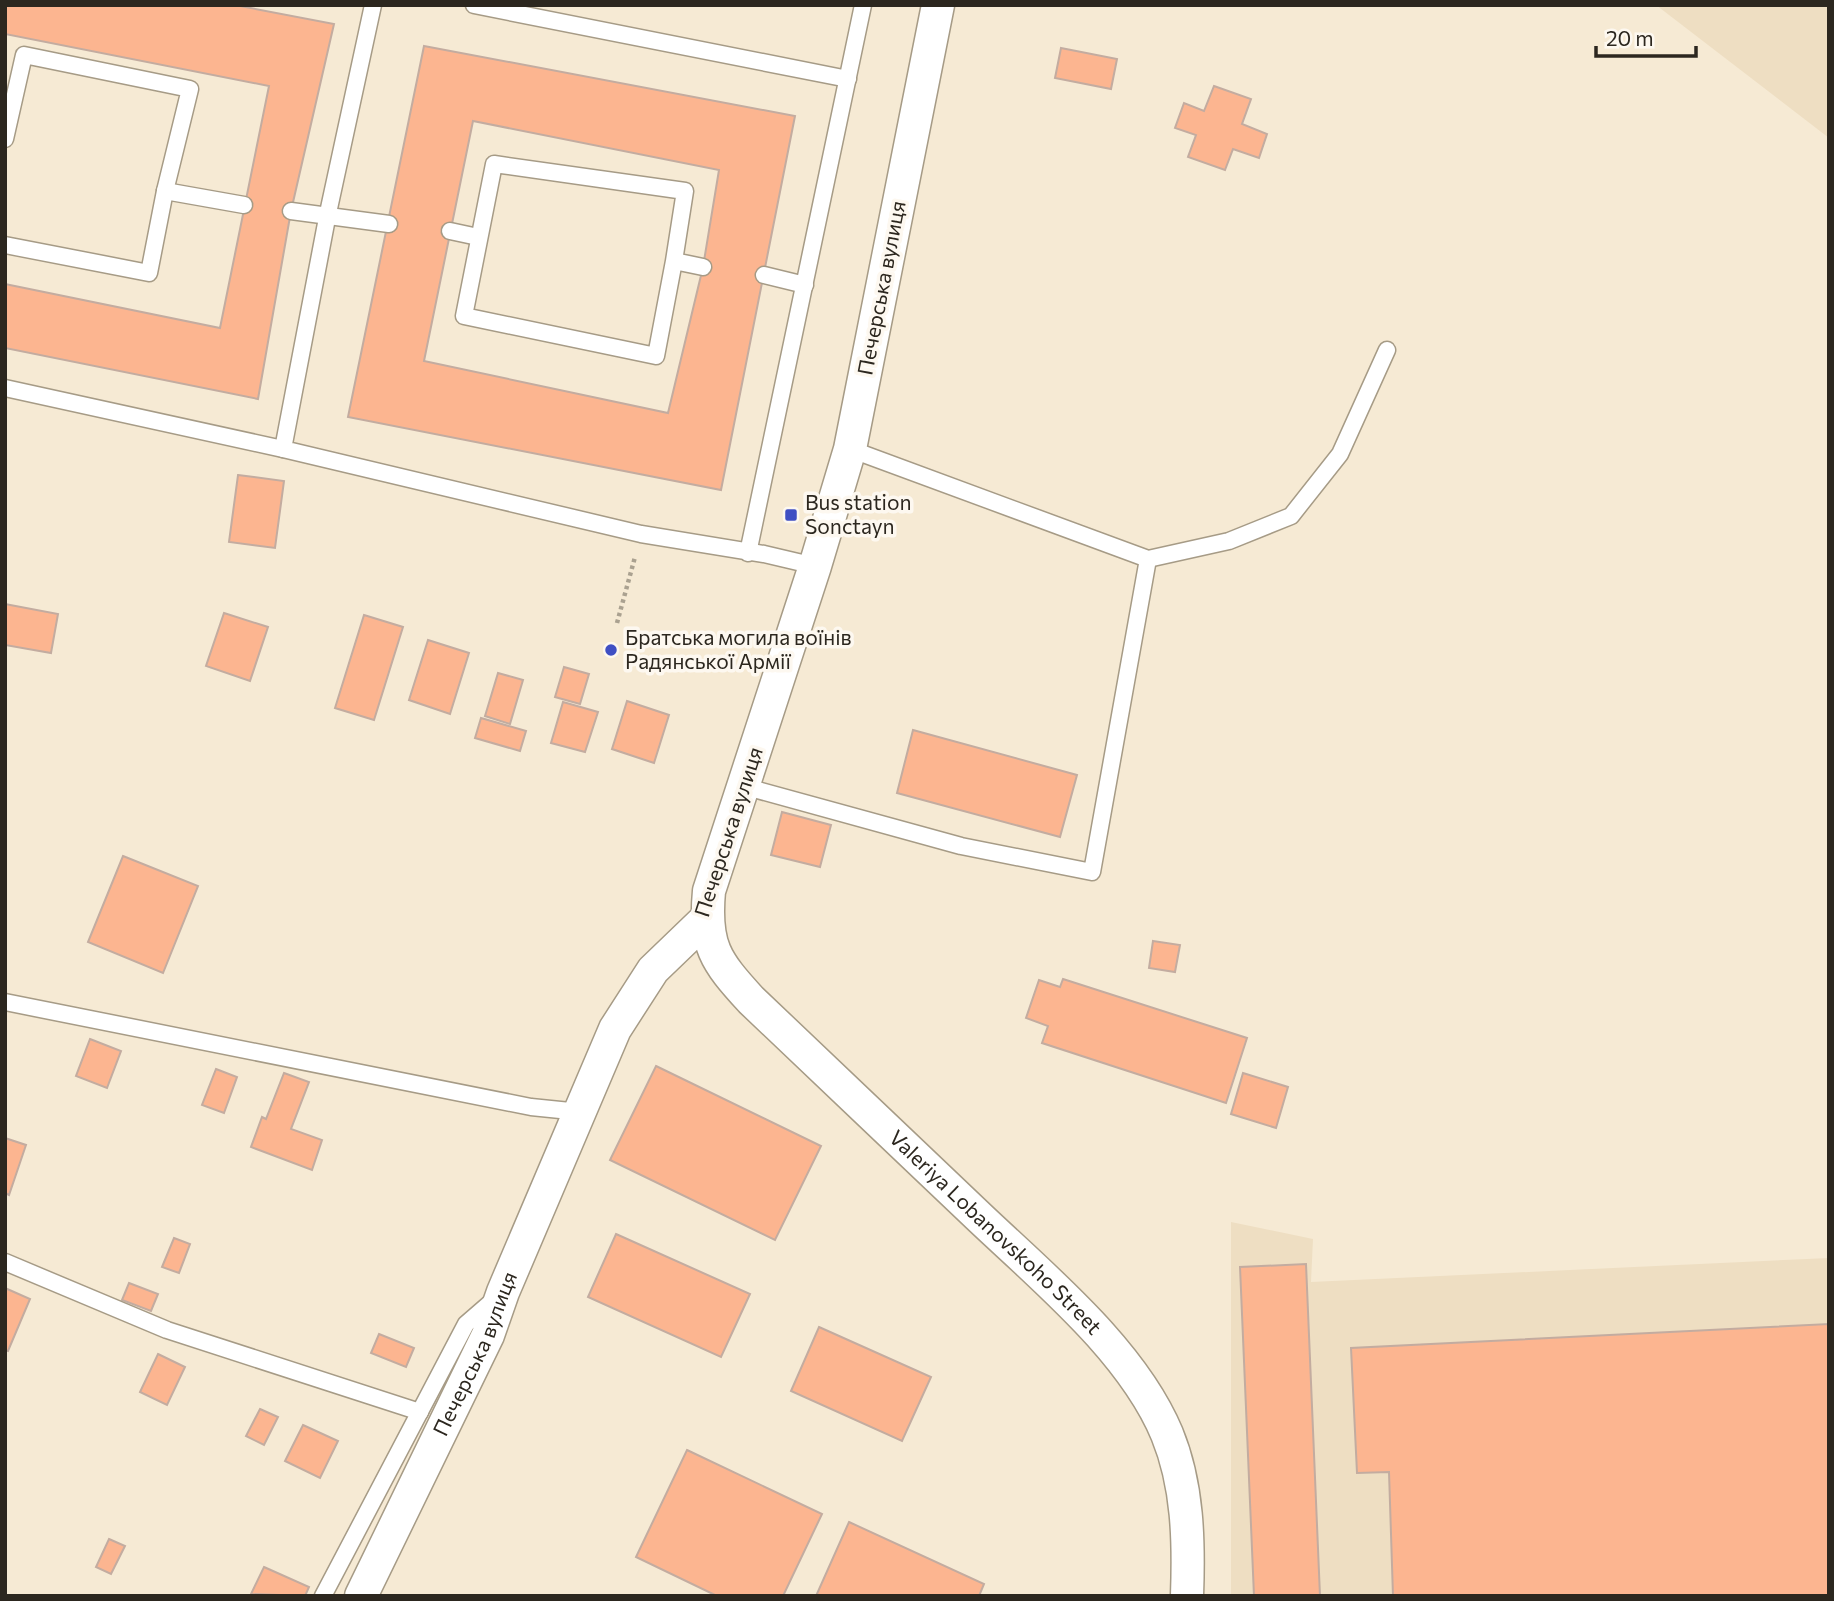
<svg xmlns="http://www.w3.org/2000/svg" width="1834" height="1601" viewBox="0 0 1834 1601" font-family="Commissioner,sans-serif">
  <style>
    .built { fill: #eedec2 }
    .building { fill: #fcb590; stroke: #c3aca0; stroke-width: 2; fill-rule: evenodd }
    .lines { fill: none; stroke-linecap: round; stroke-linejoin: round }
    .service-casing { stroke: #a69b86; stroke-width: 19 }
    .minor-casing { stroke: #a69b86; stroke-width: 35 }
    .path { stroke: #aaa190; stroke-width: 4.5; stroke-dasharray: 3.5 3.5; stroke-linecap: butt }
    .service { stroke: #fff; stroke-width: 16 }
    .minor { stroke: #fff; stroke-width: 32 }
    .poi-dot { fill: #3f4fc3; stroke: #fdf8f0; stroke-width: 2.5 }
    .labels { text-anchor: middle; stroke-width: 7; stroke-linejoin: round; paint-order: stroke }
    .street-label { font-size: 21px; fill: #2c271f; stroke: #fdf8f0 }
    .poi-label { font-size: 21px; fill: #2c271f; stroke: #fdf8f0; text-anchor: start }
  </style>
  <rect width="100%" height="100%" fill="#f6ead4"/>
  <g class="built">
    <path d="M1656,5H1829V138Z"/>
    <path d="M1231,1222L1313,1239L1311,1282L1829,1258V1596H1231Z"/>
  </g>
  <g class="building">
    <path d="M5,5H235L334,24L291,211L258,399L5,348V284L220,328L269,86L5,34Z"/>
    <path d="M424,46L795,116L721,490L348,417ZM473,121L719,170L703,267L668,413L424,361Z"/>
    <path d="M1061,48L1117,59L1111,89L1055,78Z"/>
    <path d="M1214,86L1251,99L1242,124L1267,134L1259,158L1233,149L1225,170L1188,157L1196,135L1175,128L1184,103L1204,111Z"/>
    <path d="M238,475L284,481L275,548L229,542Z"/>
    <path d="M5,604L58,614L51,653L5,645Z"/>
    <path d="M224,613L268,627L250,681L206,666Z"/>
    <path d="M364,615L403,627L374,720L335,708Z"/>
    <path d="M428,640L469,653L450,714L409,700Z"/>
    <path d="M564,667L589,674L580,704L555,697Z"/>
    <path d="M498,673L523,680L510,724L485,716Z"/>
    <path d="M627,701L669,715L654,763L612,749Z"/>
    <path d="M563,702L598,712L585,752L551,743Z"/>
    <path d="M481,718L526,731L520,751L475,738Z"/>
    <path d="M913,730L1077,775L1060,837L897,793Z"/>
    <path d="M782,812L831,825L820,867L771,855Z"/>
    <path d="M123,856L198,886L163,973L88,942Z"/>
    <path d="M1153,941L1180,945L1175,972L1149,968Z"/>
    <path d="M1063,979L1247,1038L1226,1103L1042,1043L1048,1026L1026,1018L1039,980L1060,987Z"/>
    <path d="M90,1039L121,1051L107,1088L76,1076Z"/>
    <path d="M656,1066L821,1146L775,1240L610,1160Z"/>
    <path d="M216,1069L237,1077L224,1113L202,1105Z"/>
    <path d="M284,1073L309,1082L291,1129L322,1140L312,1170L251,1147L262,1117L266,1119Z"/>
    <path d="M1243,1073L1288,1087L1276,1128L1231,1114Z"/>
    <path d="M5,1138L26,1145L9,1195L5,1193Z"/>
    <path d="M616,1234L750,1294L721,1357L588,1297Z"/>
    <path d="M174,1238L190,1244L179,1273L162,1267Z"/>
    <path d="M1306,1264L1320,1596H1254L1240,1267Z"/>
    <path d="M129,1283L158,1294L151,1311L122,1300Z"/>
    <path d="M5,1288L30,1299L8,1351L5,1350Z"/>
    <path d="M1829,1324V1596H1393L1389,1472L1357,1473L1351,1348Z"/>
    <path d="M819,1327L931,1377L902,1441L791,1391Z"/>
    <path d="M379,1334L414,1348L406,1367L371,1353Z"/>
    <path d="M158,1354L185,1367L167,1405L140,1392Z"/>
    <path d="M260,1409L278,1417L264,1445L246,1436Z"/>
    <path d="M303,1425L338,1441L320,1478L285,1461Z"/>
    <path d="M687,1450L822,1514L783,1596H717L636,1557Z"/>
    <path d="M849,1522L984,1584L979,1596H816Z"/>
    <path d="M109,1539L125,1546L111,1574L96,1567Z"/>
    <path d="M264,1567L309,1587L305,1596L251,1594Z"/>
  </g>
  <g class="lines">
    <defs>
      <g id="service">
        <path d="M373,5L328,213L283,449L641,534L764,554L815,566"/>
        <path d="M474,5L848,79"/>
        <path d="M5,139L24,55L190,89L165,191L149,273L5,245"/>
        <path d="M165,191L244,205"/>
        <path d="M291,211L389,224"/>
        <path d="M450,231L478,237"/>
        <path d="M674,261L685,191L494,164L464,316L656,356L674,261L703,267"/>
        <path d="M764,275L805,285"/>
        <path d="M5,388L283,449"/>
        <path d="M850,449L1148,559L1229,541L1291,516L1340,454L1387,350"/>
        <path d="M748,553L863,5"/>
        <path d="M743,786L961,846L1092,872L1148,559"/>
        <path d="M5,1002L531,1107L580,1112"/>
        <path d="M5,1262L167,1330L420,1412"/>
        <path d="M323,1596L466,1324L496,1298"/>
      </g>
      <g id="minor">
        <path id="s1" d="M938,5L850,449L815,566L709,891C704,945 715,961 751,1000C826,1072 902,1143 977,1215C1042,1277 1132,1350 1167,1434C1188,1485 1189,1541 1187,1596"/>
        <path id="s2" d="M361,1596L488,1335L503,1292L615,1029L653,970L706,919"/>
      </g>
    </defs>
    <use href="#service" class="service-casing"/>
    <use href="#minor" class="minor-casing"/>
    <path class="path" d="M617,623L635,557"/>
    <use href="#service" class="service"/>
    <use href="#minor" class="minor"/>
  </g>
  <g class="poi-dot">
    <rect x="784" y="508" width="14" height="14" rx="3.5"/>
    <circle cx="611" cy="650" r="7"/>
  </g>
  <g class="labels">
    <g class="street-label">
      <text transform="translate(882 288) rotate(-79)" y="7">Печерська вулиця</text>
      <text transform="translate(729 832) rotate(-72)" y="7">Печерська вулиця</text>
      <text dy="7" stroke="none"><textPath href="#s1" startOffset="1376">Valeriya Lobanovskoho Street</textPath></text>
      <text dy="7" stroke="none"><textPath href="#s2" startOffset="268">Печерська вулиця</textPath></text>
    </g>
    <g class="poi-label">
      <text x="805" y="510">Bus station<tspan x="805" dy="24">Sonctayn</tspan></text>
      <text x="625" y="645">Братська могила воїнів<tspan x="625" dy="24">Радянської Армії</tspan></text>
    </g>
  </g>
  <rect width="1834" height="1601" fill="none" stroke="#2c271f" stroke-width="14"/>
  <path d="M1596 46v10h100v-10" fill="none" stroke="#2c271f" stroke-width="3.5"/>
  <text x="1606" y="46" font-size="21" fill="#2c271f" stroke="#fdf8f0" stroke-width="5" paint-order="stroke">20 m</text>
</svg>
